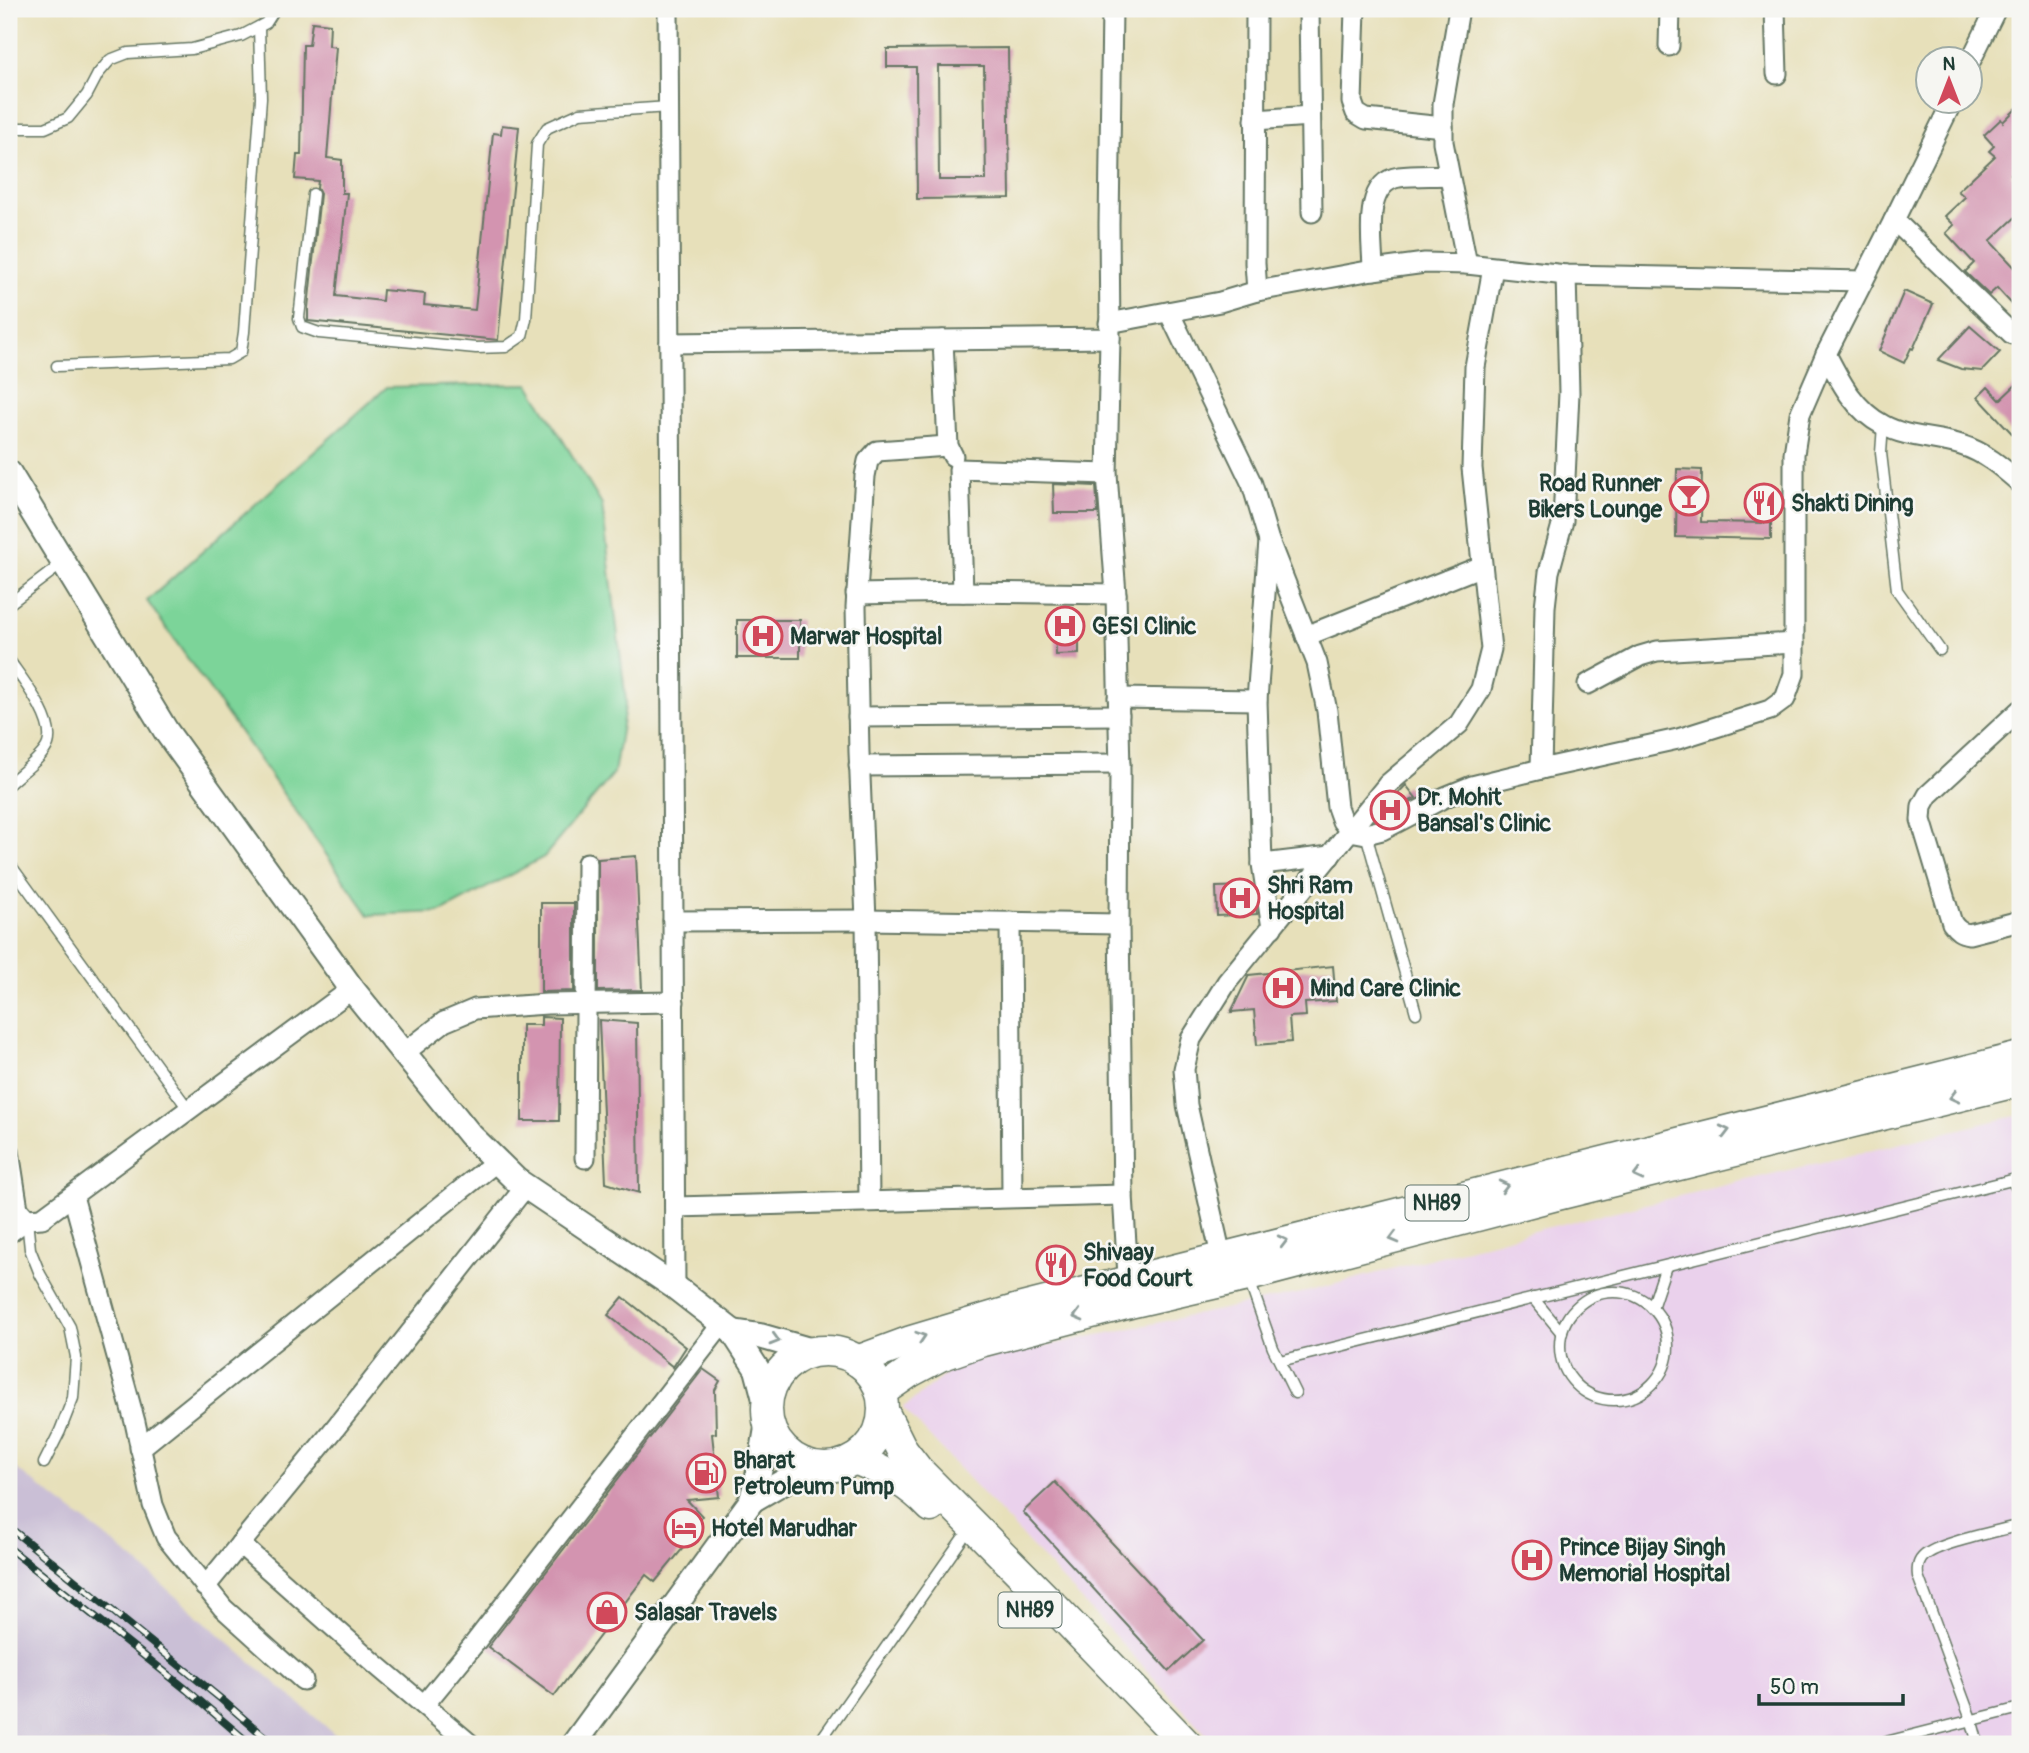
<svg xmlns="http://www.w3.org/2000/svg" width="2029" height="1753" viewBox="0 0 2029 1753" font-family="Pangolin,sans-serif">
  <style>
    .built { fill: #ead1ec }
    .industrial { fill: #cabfd6 }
    .green { fill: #7bd499; stroke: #4d8866; stroke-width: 2 }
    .building { fill: #d394b0; fill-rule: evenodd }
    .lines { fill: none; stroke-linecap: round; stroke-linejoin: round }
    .service-casing { stroke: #657663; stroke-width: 13 }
    .minor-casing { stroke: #657663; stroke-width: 23 }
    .tertiary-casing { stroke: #657663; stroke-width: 28 }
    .primary-casing { stroke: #657663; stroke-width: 33 }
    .service { stroke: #fff; stroke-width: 10 }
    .minor { stroke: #fff; stroke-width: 19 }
    .tertiary { stroke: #fff; stroke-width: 24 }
    .primary { stroke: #fff; stroke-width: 30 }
    .rail-casing { stroke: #1f3d34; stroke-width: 8 }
    .rail { stroke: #f6f6f2; stroke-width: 5; stroke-dasharray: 16; stroke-linecap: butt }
    .oneway { stroke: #8f9e9a }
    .labels { text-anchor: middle; stroke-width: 5; stroke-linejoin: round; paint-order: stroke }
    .shield { fill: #f6f6f2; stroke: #60746d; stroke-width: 2 }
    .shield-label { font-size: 21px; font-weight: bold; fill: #1f3d34 }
    .poi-label { font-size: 23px; font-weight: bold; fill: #1f3d34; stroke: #f6f6f2; text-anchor: start }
  </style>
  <rect width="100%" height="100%" fill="#f6f6f2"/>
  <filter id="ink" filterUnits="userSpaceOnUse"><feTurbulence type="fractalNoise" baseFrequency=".0143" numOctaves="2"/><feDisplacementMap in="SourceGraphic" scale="14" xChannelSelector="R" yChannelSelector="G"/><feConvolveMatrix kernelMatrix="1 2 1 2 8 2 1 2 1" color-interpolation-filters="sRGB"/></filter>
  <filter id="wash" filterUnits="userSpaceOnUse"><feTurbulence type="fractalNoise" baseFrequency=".00686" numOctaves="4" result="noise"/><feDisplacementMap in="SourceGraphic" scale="28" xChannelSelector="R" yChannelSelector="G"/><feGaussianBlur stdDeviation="1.57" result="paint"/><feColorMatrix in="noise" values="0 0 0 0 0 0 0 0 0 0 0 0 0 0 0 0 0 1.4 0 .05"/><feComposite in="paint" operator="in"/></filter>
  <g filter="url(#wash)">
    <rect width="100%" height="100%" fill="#e7e0ba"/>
    <path class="built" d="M2020,1115V1744H1215L903,1408L959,1364L1310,1291L1541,1229Z"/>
    <path class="industrial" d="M9,1463L114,1543L346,1744H9Z"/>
    <path class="green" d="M529,384L602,505L626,701L614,773L544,857L441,912L369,915L147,601L387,387Z"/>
    <g id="blocks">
      <g class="building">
        <path d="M312,22L330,24L329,46L336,47L327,158L342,160V193H347L336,296L382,301L383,290L425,294L424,305L475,310L493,133L501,134L502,125L519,127L498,340L308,321V308L320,194L317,188L318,181L295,179L297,155H301L303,45H309Z"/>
        <path d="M1008,48L1010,198L917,199L916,67H887V49ZM938,66H984L986,180H939Z"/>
        <path d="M2020,105V165L2011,174L2020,184V213L1990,241L2020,273V313L1997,288L1989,295L1965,272L1974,263L1946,233L1954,225L1945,216L1965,197L1958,191L1995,156L1989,151L1994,146L1984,135L2001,119L2003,122Z"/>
        <path d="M1904,291L1933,304L1913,349L1911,348L1904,363L1879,351Z"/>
        <path d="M1970,326L2000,352L1982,371L1961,369L1938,360Z"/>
        <path d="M2020,381V442L1978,397L1988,387L2000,400Z"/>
        <path d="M1677,469L1702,470L1701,522L1771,523V539L1676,537Z"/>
        <path d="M1053,484L1096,486L1098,513H1054Z"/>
        <path d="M1055,610H1073V639H1079V654L1056,655Z"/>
        <rect x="737" y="620" width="63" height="38"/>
        <path d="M1406,785L1416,798L1389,812L1384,808Z"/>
        <path d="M636,856L642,990L598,991V859Z"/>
        <path d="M1253,886L1257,914L1217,916L1216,887Z"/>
        <path d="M541,903H574V991L541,992Z"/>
        <path d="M1333,966L1336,1001L1305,1003L1306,1016L1289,1017L1291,1042L1257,1045L1254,1010L1231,1012L1249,975Z"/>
        <path d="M541,1017L560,1018L559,1121H522V1025H541Z"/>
        <path d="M599,1020L637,1023L639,1193L606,1183Z"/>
        <path d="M623,1297L686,1347L673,1367L608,1315Z"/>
        <path d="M703,1369L720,1381L715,1390L716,1433L712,1434L719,1497L687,1500L702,1516L684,1547L655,1582L646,1575L554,1696L488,1647Z"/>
        <path d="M1055,1482L1203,1640L1169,1671L1023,1512Z"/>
      </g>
    </g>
  </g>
  <g filter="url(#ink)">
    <use href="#blocks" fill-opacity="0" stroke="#657663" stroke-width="2"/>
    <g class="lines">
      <defs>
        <g id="service">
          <path d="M9,128H45L68,118L87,95L98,74L110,60L128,53L192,49L241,36L266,23L275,9"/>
          <path d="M313,194L299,318L302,327L319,333L476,348L506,347L522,336L526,319L537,144L547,128L580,113L669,107"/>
          <path d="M57,366L229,359L241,352L244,332L261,98L259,27"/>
          <path d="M1883,425L1881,453L1897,590L1940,650"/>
          <path d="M9,604L63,563"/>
          <path d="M9,660C22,679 56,721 48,744C44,757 19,774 9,784"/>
          <path d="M1366,834L1416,1013"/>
          <path d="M9,863L189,1110"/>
          <path d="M2012,1180L2020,1194"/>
          <path d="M27,1220L30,1249L40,1274L70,1327L76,1357L73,1398L60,1431L44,1463"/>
          <path d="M1249,1280L1273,1348L1295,1393"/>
          <circle cx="1614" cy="1346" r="54"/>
          <path d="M1533,1298L1562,1333"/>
          <path d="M1652,1308L1666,1266"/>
          <path d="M1280,1361L2020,1178"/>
          <path d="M818,1744L962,1539"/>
          <path d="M1878,1744L2020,1708"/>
          <path d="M1978,1744L1972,1722L1918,1576C1917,1568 1918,1561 1924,1556C1938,1543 1999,1531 2020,1525"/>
        </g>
        <g id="minor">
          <path d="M668,9L675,1287"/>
          <path d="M1309,9L1312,212"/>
          <path d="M1355,9L1352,102L1356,113L1366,119L1443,127"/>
          <path d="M1459,9L1443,104V142L1467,264"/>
          <path d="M1775,9L1777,74"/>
          <path d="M1669,46L1670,9"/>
          <path d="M1969,64L1996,9"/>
          <path d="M1255,120L1310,116"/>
          <path d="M1894,220L2012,334"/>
          <path d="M1373,270C1373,243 1361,183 1399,177C1415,175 1433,176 1449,175"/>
          <path d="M1257,291L1373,270L1425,263L1467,264L1566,275L1863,281"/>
          <path d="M1169,312L1252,484L1269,541L1257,700L1262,864L1272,928"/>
          <path d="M1109,323L1220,302L1257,291L1255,263L1256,9"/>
          <path d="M1110,338L1107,474L1116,594L1120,771L1119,924L1123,1195L1129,1292"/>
          <path d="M943,340L948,446L953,456"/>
          <path d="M670,343L1110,338L1109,224L1112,9"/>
          <path d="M1826,354C1840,381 1854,410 1883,425C1906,438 1936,437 1961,445C1984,452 2002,467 2020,483"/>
          <path d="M1269,541L1317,663L1327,711L1337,807L1342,821L1350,831L1366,834L1382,830L1445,797L1472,786L1541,769L1678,739L1770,710L1785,699L1794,674V454L1800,414L1826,354L1894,220L1952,102"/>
          <path d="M963,592L959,469L1107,474"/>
          <path d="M856,594L963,592L1116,594"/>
          <path d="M1306,636L1482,566"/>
          <path d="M1588,684L1640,656L1657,651L1794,643"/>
          <path d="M1118,698L1257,700"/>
          <path d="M2020,710L1928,795L1922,806L1921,820L1952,923C1957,930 1961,933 1969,934L2020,921"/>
          <path d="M858,717L1119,715"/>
          <path d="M859,766L1120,764"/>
          <path d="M1541,769L1545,607L1549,572L1563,521L1569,393L1566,275"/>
          <path d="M1262,864L1330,856"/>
          <path d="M673,921L866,920L1119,924"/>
          <path d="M1010,922L1012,1197"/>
          <path d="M404,1053L444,1022L475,1009L547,1004L674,1002"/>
          <path d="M9,1151L18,1209L27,1219L42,1218L352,989"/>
          <path d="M585,1158L587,863"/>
          <path d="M73,1196L135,1422L153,1505L166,1537L223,1608L303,1680"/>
          <path d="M869,1200L866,920L859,752L856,607L865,476L868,461L877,451L948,446"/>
          <path d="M675,1207L1123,1195"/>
          <path d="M9,1233L27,1219"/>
          <path d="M1224,1269L1187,1105L1184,1069L1191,1039L1227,982L1388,784L1459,724L1481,689L1491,649L1472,468L1475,367L1493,268"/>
          <path d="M140,1448L497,1161"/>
          <path d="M240,1544L374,1663L470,1744"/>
          <path d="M205,1587L332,1432L526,1186"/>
          <path d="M424,1705L474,1644L722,1324"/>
        </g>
        <g id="tertiary">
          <path d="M9,473L166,731L352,989L470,1135L516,1180L675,1287L733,1332L757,1369L767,1407"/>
          <path d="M733,1332L760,1336L816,1352"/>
          <path d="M752,1500L795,1475L834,1467"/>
          <path d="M574,1744L752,1500L761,1464L768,1422"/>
        </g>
        <g id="primary">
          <circle cx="825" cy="1409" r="58"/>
          <path d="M857,1361L911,1341L1018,1309L2020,1057"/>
          <path d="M881,1392L910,1372L940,1356L980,1342L1130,1303L1248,1276L1553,1196L2020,1081"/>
          <path d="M884,1413L903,1451L917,1469L1051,1604L1186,1744"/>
          <path d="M855,1459C884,1471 910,1484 931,1507"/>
        </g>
      </defs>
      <use href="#service" class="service-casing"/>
      <use href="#minor" class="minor-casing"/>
      <use href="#tertiary" class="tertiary-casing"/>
      <use href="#primary" class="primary-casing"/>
      <use href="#service" class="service"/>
      <use href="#minor" class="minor"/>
      <use href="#tertiary" class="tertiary"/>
      <use href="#primary" class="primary"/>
      <defs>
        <g id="rail">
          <path d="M9,1527L221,1699L273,1744"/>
          <path d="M9,1548L187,1690L250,1744"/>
        </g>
      </defs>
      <use href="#rail" class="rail-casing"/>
      <use href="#rail" class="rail"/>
    </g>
    <defs><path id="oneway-chevron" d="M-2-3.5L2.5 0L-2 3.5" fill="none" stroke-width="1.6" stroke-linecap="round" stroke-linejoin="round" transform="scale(1.75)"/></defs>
    <g class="oneway">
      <use href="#oneway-chevron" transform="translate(1954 1097) rotate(166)"/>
      <use href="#oneway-chevron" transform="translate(1725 1131) rotate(-14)"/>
      <use href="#oneway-chevron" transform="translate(1638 1175) rotate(166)"/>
      <use href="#oneway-chevron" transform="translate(1504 1186) rotate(-14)"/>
      <use href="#oneway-chevron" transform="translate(1394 1238) rotate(165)"/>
      <use href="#oneway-chevron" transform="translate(1283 1241) rotate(-14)"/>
      <use href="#oneway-chevron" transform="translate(1078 1316) rotate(165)"/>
      <use href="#oneway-chevron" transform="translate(921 1337) rotate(-18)"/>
      <use href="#oneway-chevron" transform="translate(775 1340) rotate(16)"/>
    </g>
  </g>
  <defs>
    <symbol id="bar-ring" viewBox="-11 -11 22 22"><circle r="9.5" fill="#f6f6f2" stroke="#d1495b" stroke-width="1.5"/><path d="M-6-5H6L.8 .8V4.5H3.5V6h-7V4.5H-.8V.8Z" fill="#d1495b"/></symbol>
    <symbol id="restaurant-ring" viewBox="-11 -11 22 22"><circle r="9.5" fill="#f6f6f2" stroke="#d1495b" stroke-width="1.5"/><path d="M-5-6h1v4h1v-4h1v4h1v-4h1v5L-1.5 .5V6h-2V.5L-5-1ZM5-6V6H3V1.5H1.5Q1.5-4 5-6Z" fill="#d1495b"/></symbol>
    <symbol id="hospital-ring" viewBox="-11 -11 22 22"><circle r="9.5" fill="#f6f6f2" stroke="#d1495b" stroke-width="1.5"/><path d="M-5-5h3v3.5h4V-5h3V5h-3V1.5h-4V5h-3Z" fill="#d1495b"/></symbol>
    <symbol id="fuel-ring" viewBox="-11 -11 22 22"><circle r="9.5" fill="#f6f6f2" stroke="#d1495b" stroke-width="1.5"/><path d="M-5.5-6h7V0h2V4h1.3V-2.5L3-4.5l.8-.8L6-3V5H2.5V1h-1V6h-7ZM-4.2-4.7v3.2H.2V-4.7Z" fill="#d1495b"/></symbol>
    <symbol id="hotel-ring" viewBox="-11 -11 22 22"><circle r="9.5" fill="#f6f6f2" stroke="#d1495b" stroke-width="1.5"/><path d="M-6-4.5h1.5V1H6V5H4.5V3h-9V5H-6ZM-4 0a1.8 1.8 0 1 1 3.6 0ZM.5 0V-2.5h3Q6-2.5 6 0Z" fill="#d1495b"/></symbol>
    <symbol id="shop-ring" viewBox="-11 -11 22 22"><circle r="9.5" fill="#f6f6f2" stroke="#d1495b" stroke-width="1.5"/><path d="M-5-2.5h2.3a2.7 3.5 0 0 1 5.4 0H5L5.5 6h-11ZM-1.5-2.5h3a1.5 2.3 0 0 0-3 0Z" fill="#d1495b"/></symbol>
  </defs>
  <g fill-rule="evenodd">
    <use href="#bar-ring" x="1667" y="474" width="44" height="44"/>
    <use href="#restaurant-ring" x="1742" y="481" width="44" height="44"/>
    <use href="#hospital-ring" x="1043" y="604" width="44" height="44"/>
    <use href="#hospital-ring" x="741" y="614" width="44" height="44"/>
    <use href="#hospital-ring" x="1368" y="788" width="44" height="44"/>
    <use href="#hospital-ring" x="1218" y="876" width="44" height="44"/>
    <use href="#hospital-ring" x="1261" y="966" width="44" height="44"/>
    <use href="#restaurant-ring" x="1034" y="1243" width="44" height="44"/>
    <use href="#fuel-ring" x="684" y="1451" width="44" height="44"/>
    <use href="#hotel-ring" x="662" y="1506" width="44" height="44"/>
    <use href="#hospital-ring" x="1510" y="1538" width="44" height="44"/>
    <use href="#shop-ring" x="585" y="1590" width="44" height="44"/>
  </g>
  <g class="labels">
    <g class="shield">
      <rect x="1405.5" y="1185.5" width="63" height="35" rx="5"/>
      <rect x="998.5" y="1592.5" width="63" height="35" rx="5"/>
    </g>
    <g class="shield-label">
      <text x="1437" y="1210">NH89</text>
      <text x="1030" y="1617">NH89</text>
    </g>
    <g class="poi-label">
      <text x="1662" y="491" text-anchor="end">Road Runner<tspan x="1662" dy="26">Bikers Lounge</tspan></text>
      <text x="1791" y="511">Shakti Dining</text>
      <text x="1092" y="634">GESI Clinic</text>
      <text x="790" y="644">Marwar Hospital</text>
      <text x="1417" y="805">Dr. Mohit<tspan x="1417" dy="26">Bansal's Clinic</tspan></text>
      <text x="1267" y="893">Shri Ram<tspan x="1267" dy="26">Hospital</tspan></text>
      <text x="1310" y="996">Mind Care Clinic</text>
      <text x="1083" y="1260">Shivaay<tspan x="1083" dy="26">Food Court</tspan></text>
      <text x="733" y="1468">Bharat<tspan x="733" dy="26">Petroleum Pump</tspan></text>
      <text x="711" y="1536">Hotel Marudhar</text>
      <text x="1559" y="1555">Prince Bijay Singh<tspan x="1559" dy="26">Memorial Hospital</tspan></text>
      <text x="634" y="1620">Salasar Travels</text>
    </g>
  </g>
  <rect width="2029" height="1753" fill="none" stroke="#f6f6f2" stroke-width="35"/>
  <g transform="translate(1949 80)"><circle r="33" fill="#f6f6f2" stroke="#a0aca6" stroke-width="2"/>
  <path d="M0-5L12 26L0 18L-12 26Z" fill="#d1495b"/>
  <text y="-10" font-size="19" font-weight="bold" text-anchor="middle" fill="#1f3d34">N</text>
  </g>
  <path d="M1759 1694v10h144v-10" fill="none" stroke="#1f3d34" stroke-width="3.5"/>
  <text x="1770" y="1694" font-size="21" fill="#1f3d34" stroke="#f6f6f2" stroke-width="5" paint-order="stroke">50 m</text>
</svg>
